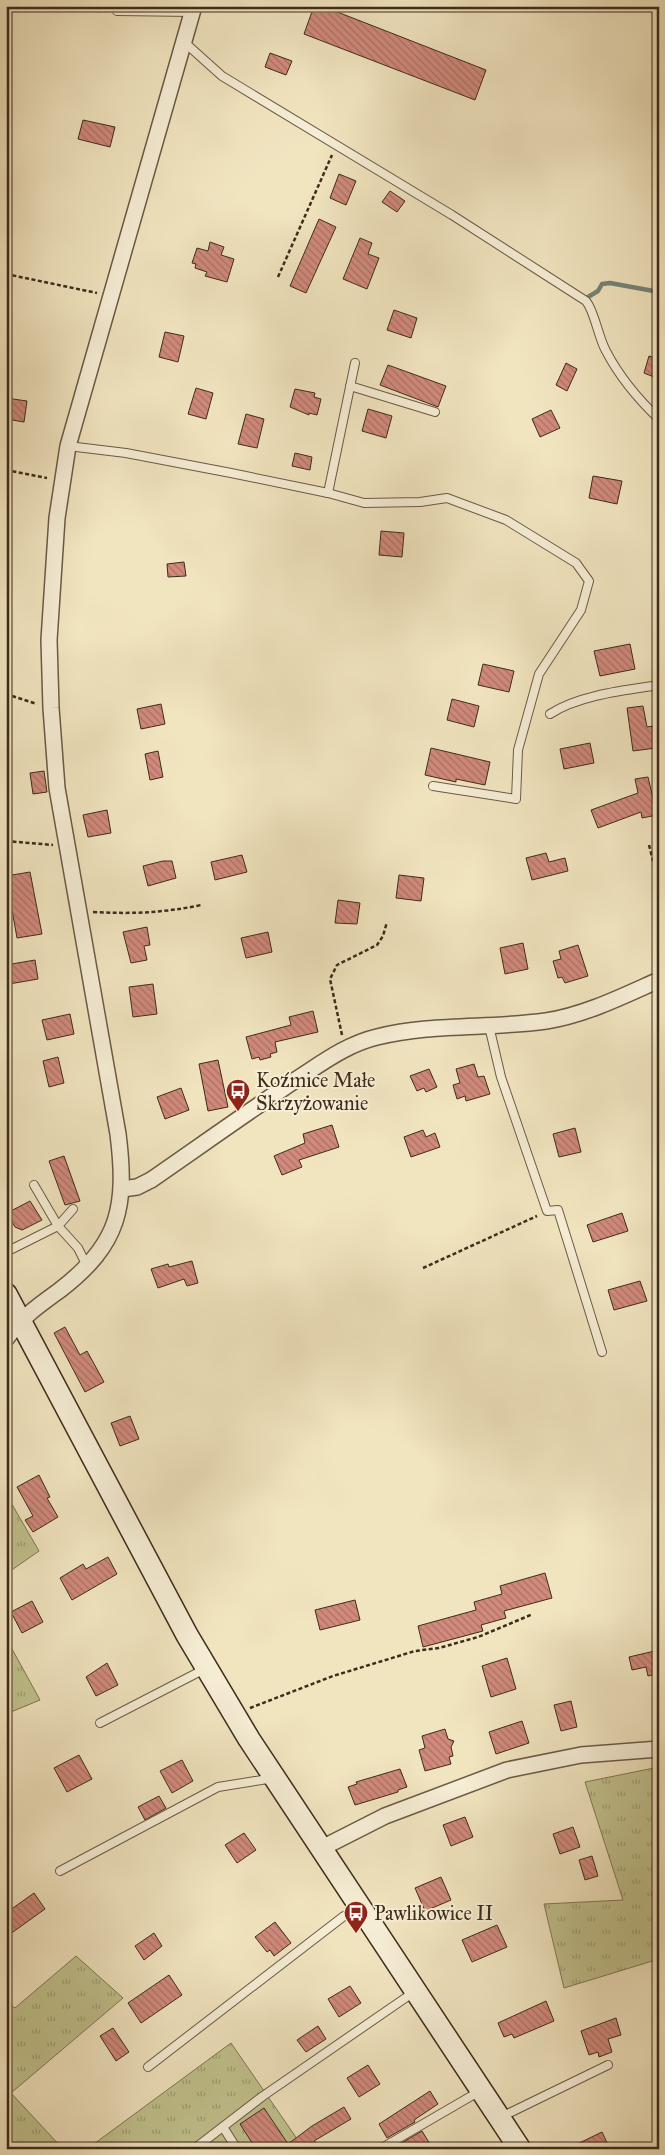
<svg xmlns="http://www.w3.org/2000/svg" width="665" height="2155" viewBox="0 0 665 2155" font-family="'IM FELL Great Primer',serif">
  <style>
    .grass { fill: url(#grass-tufts); stroke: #807654 }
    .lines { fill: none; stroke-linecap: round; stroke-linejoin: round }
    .stream { stroke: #768477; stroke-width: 4.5 }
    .building { fill: url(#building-back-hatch); stroke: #3e2b1a }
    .service-casing { stroke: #6b5a44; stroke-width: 10 }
    .minor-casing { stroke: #6b5a44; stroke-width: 18 }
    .secondary-casing { stroke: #3e2b1a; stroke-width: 24 }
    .path { stroke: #3e2b1a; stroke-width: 2.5; stroke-dasharray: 4 2.5; stroke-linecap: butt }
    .service { stroke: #f6eed6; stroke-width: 8 }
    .minor { stroke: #f6eed6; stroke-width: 15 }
    .secondary { stroke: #f6eed6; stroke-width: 21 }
    .labels { text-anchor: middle; stroke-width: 4; stroke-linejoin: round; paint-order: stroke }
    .poi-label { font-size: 20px; fill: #3e2b1a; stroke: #f6eed6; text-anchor: start }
  </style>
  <defs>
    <pattern id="grass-tufts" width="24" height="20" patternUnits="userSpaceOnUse" patternTransform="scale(1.25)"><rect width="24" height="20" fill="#c1c28e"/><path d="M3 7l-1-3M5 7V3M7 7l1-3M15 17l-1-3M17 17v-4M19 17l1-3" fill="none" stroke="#9e9e73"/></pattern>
    <pattern id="building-back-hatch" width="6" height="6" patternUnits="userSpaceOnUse" patternTransform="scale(1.25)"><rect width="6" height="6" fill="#d18a7c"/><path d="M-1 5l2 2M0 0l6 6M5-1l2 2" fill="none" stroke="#ab7165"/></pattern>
  </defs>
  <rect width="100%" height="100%" fill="#f1e5c0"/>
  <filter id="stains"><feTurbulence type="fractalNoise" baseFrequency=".004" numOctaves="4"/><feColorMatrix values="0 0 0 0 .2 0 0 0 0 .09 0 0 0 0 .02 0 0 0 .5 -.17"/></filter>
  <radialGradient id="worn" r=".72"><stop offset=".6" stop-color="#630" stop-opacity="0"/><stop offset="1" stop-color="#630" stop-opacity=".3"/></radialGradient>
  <g class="grass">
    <path d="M6,1494L39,1551L6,1574Z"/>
    <path d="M6,1638L40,1700L6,1714Z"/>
    <path d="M659,1767V1959L564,1988L544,1904L623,1900L585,1782Z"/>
    <path d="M76,1956L123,1998L11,2093L63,2149H6V2002L15,2008Z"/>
    <path d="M231,2043L304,2149H87Z"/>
  </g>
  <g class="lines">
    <path class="stream" d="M588,297L598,291L602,284L610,283L659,292"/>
  </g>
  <g class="building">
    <path d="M314,6H322L486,70L475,100L304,34Z"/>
    <path d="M270,53L292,61L286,75L265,67Z"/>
    <path d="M83,120L115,127L110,147L78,139Z"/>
    <path d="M339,174L356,181L346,205L330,198Z"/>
    <path d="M390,191L405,201L397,212L382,202Z"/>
    <path d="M319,219L336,227L306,293L290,286Z"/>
    <path d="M360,238L372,243L368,254L379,258L367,289L343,279Z"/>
    <path d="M210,242L224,247L221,255L234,259L227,282L205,276L207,272L195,268L196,264L192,263L197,248L208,251Z"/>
    <path d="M394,310L417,318L411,338L387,330Z"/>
    <path d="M165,332L184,336L178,362L159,357Z"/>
    <path d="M649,356L659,359V379L644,373Z"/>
    <path d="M566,363L577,369L567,391L556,385Z"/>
    <path d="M388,365L446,386L438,407L380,385Z"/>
    <path d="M196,388L213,393L206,419L188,414Z"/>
    <path d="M295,389L315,393L314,397L321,399L317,415L309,413V415L290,407Z"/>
    <path d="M6,398L27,401L24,422L6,419Z"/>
    <path d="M368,409L392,416L386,438L362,431Z"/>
    <path d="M551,410L560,428L540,437L532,419Z"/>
    <path d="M246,414L264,419L257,448L238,444Z"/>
    <path d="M295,453L312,457L310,470L292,466Z"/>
    <path d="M593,476L622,481L617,504L589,498Z"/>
    <path d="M381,531L404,533L402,557L379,555Z"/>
    <path d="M184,562L186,576L168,577L167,564Z"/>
    <path d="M630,644L635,669L600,676L594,651Z"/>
    <path d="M483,664L514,671L509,692L478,685Z"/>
    <path d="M452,699L479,706L474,727L447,720Z"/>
    <path d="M161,704L165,724L141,729L137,709Z"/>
    <path d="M643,706L647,727L653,726L656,748L633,751L627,708Z"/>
    <path d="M590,743L594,763L564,769L560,749Z"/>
    <path d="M431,748L490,762L485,785L456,779V782L425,775Z"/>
    <path d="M158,751L163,777L150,780L145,754Z"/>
    <path d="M44,771L47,792L33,794L30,773Z"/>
    <path d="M648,777L657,815L642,818L641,812L598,828L591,810L638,793L635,779Z"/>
    <path d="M107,810L111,833L88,837L83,815Z"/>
    <path d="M546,853L549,862L565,858L568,871L532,880L526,858Z"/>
    <path d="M242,855L247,872L215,880L211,862Z"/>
    <path d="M163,861H172L176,878L148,886L143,866Z"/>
    <path d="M30,872L42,934L17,938L6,876Z"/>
    <path d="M399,875L424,878L421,901L396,898Z"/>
    <path d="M338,900L360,903L357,924L335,923Z"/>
    <path d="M147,927L150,945L144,946L147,960L131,963L123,932Z"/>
    <path d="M268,932L272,952L246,958L241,938Z"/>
    <path d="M523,943L528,969L505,974L500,948Z"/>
    <path d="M578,945L588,976L565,983L562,977L558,978L553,961L561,959L559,951Z"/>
    <path d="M35,960L38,979L9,984L6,965Z"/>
    <path d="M153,984L157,1014L133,1017L129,987Z"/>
    <path d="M313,1011L318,1032L275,1042L277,1052L270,1054L271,1057L260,1060L259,1057L252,1059L246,1037L291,1025L289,1017Z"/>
    <path d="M70,1014L74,1034L47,1040L42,1020Z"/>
    <path d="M58,1057L64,1083L49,1087L43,1061Z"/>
    <path d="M218,1060L228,1107L208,1111L199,1064Z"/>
    <path d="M474,1064L478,1077L484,1076L490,1094L466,1101L465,1096L457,1099L453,1085L460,1083L456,1069Z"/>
    <path d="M429,1069L437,1087L426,1092L424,1088L417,1091L410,1076Z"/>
    <path d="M181,1088L189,1110L165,1119L157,1097Z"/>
    <path d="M332,1125L339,1147L299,1160L302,1167L282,1175L274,1156L305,1143L303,1134Z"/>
    <path d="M575,1128L581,1152L559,1157L553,1134Z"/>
    <path d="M423,1130L426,1137L435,1133L440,1147L411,1157L404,1137Z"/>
    <path d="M64,1156L80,1201L65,1205L49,1161Z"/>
    <path d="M30,1201L42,1220L22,1230L15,1227L7,1213Z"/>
    <path d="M622,1213L628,1231L593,1242L587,1225Z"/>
    <path d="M192,1261L198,1283L187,1286L184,1279L158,1288L151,1269L168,1264L169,1267Z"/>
    <path d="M640,1281L647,1301L614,1310L608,1290Z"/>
    <path d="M65,1327L80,1355L87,1351L104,1382L85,1392L54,1333Z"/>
    <path d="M130,1416L139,1439L120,1446L111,1423Z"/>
    <path d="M39,1475L50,1497L47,1498L58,1517L33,1532L25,1520L33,1516L17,1487Z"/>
    <path d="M108,1557L117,1574L72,1600L60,1578L83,1564L86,1569Z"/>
    <path d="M545,1573L552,1598L504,1611L506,1618L481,1625L483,1631L423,1647L418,1626L476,1610L474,1602L502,1594L500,1586Z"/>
    <path d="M355,1600L360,1620L320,1630L315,1610Z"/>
    <path d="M32,1601L43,1622L22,1633L11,1612Z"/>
    <path d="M659,1650V1673L648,1676L646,1667L632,1670L629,1657Z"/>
    <path d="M507,1658L516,1689L491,1697L482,1666Z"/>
    <path d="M107,1663L118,1685L96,1696L86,1677Z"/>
    <path d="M571,1701L577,1727L561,1731L554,1705Z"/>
    <path d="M522,1721L529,1743L496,1754L489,1732Z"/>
    <path d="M445,1729L448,1739L454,1741L451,1747L453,1756L449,1757L451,1764L425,1771L419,1750L425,1748L422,1736Z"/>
    <path d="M79,1755L92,1779L67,1792L54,1768Z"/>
    <path d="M182,1760L193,1781L172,1793L160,1771Z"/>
    <path d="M400,1769L407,1787L398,1790V1792L355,1805L348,1787L357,1784L356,1782Z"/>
    <path d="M159,1796L166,1808L145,1820L138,1807Z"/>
    <path d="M465,1817L473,1837L451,1846L443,1825Z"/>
    <path d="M573,1827L580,1847L560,1854L553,1834Z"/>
    <path d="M244,1833L256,1850L237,1863L225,1845Z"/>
    <path d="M592,1856L598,1876L585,1880L579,1860Z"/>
    <path d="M441,1877L451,1900L425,1911L415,1888Z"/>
    <path d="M34,1893L45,1909L6,1937V1913Z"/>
    <path d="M275,1922L291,1943L274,1956L270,1950L267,1952L255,1937Z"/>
    <path d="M497,1925L507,1947L472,1962L462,1940Z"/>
    <path d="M154,1933L162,1946L144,1960L135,1946Z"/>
    <path d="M169,1975L182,1995L141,2023L128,2003Z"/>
    <path d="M350,1986L361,2003L339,2017L328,1999Z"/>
    <path d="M546,2001L554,2021L514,2038L512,2034L504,2037L498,2023Z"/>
    <path d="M616,2018L621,2035L608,2039L612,2052L599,2057L598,2052L589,2055L581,2031Z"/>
    <path d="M318,2026L326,2039L306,2052L297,2040Z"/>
    <path d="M113,2028L129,2052L116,2061L100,2036Z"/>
    <path d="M368,2065L380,2084L359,2097L347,2078Z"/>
    <path d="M430,2091L438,2104L414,2120L415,2122L387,2138L379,2124Z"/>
    <path d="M344,2107L351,2119L314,2141L316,2143L308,2149H256L240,2124L264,2108L288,2144L312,2126Z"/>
    <path d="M422,2131L433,2149H393V2148Z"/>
    <path d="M602,2132L610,2149H567Z"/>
  </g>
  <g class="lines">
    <defs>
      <g id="service">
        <path d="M117,11L192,12"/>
        <path d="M183,41L222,76L452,215L586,301C595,312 598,337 606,351C619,376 639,400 659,419"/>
        <path d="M350,386L435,412"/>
        <path d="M68,446L126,453L231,473L328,493L364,503L420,502L447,498L506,520L576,563L589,581L581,610L539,674L518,750L516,799L433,786"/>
        <path d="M328,493L355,363"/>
        <path d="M550,714C578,695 626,690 659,685"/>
        <path d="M489,1026L501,1077L547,1211L558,1210L602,1352"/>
        <path d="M73,1209L58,1226L78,1248L87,1266"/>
        <path d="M6,1252L58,1226L34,1185"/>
        <path d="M100,1723L197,1673L204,1666"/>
        <path d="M60,1871L218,1787L274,1778"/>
        <path d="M148,2067L344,1916L359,1909"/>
        <path d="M501,2117L608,2065"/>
        <path d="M223,2127L237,2149"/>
        <path d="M194,2149L263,2096L414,1992"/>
        <path d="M380,2149L480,2091"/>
      </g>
      <g id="minor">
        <path d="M122,1189L137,1187L151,1180C200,1146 248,1112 297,1079C322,1063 347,1044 377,1037C432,1023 490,1029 546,1021C585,1015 623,996 659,980"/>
        <path d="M6,1339C23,1316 38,1306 60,1290C120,1244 127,1206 118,1134L57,788L51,708L49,640L57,518L68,446L194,6"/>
        <path d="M320,1849L385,1816L507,1770L581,1755L659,1749"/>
      </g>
      <path id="secondary" d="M6,1294L187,1635L249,1739L520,2149"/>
    </defs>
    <use href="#service" class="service-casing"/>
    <use href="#minor" class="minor-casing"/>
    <use href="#secondary" class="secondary-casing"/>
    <g class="path">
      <path d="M6,10L107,11"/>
      <path d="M6,274L97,293"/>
      <path d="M278,277L332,155"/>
      <path d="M6,470L47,478"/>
      <path d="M6,694L37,704"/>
      <path d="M6,841L53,845"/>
      <path d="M649,845L659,885"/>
      <path d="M93,912C132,914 163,913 201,905"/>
      <path d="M342,1035L330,979L337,965L377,945L383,936L387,922"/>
      <path d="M423,1268L537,1216"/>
      <path d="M250,1708L333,1676L415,1651L439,1648L478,1637L533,1614"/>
    </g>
    <use href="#service" class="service"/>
    <use href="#minor" class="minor"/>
    <use href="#secondary" class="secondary"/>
  </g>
  <defs>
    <symbol id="bus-pin" viewBox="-11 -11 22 30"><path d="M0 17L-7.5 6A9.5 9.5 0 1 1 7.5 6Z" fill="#8f2418" stroke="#f6eed6"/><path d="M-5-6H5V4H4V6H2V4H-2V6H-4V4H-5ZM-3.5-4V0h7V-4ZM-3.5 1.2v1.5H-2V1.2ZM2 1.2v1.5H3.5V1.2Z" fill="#fff"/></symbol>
  </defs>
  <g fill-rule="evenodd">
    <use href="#bus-pin" x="224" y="1077" width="28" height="38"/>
    <use href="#bus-pin" x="342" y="1899" width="28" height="38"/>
  </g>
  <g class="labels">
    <g class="poi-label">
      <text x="256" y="1087">Koźmice Małe<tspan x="256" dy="23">Skrzyżowanie</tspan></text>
      <text x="374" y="1920">Pawlikowice II</text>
    </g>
  </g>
  <rect width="665" height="2155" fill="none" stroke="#f1e5c0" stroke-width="25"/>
  <rect x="8" y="8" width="650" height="2140" fill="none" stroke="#3e2b1a" stroke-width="2.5"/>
  <rect x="12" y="12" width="640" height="2130" fill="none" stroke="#3e2b1a"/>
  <rect width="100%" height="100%" filter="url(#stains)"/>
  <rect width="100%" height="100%" fill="url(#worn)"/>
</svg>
